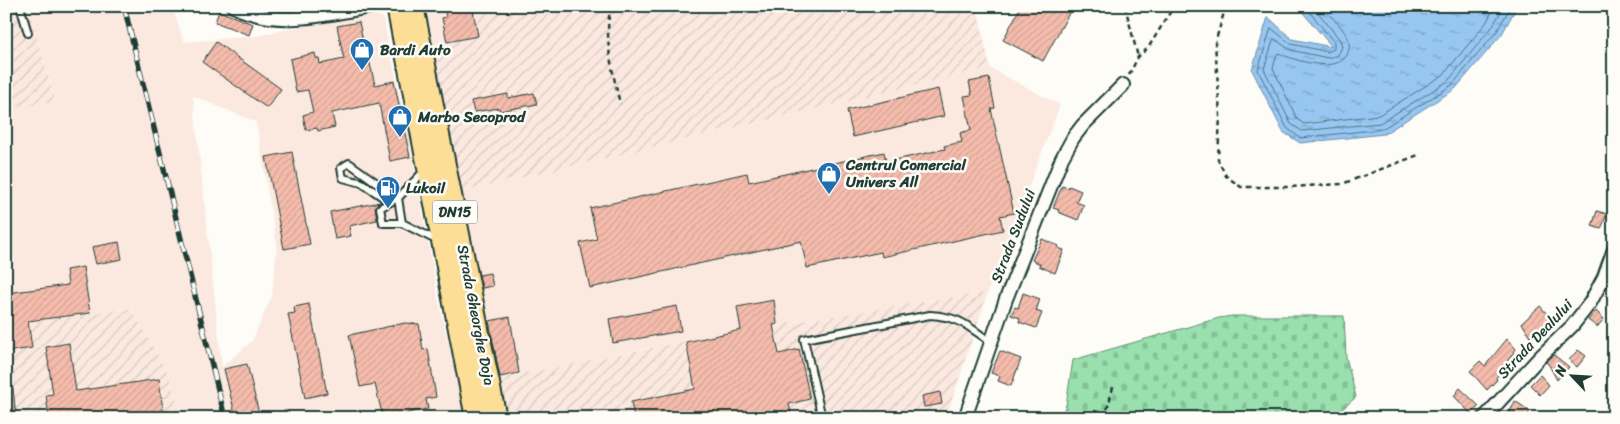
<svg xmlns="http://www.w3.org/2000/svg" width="1620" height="424" viewBox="0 0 1620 424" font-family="Sriracha,sans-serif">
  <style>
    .built { fill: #fbe9e0; fill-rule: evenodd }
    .industrial { fill: url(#industrial-furrows) }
    .cemetery { fill: url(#cemetery-stones); stroke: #5c8e71 }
    .water { fill: url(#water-ripples); stroke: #678fa6 }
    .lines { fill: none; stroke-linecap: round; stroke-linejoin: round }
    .shore { stroke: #4f7480; stroke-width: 1 }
    .building { fill: url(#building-hatch); stroke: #1f3d34 }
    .lane-casing { stroke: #1f3d34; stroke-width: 10 }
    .street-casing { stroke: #1f3d34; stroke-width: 16 }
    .primary-casing { stroke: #1f3d34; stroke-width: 24 }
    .path { stroke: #1f3d34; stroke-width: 2.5; stroke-dasharray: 5 4; stroke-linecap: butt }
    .lane { stroke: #fdfcf7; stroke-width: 6 }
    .street { stroke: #fdfcf7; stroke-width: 12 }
    .primary { stroke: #fdde96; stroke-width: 20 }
    .rail-casing { stroke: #1f3d34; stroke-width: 5.5 }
    .rail { stroke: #fdfcf7; stroke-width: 4; stroke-dasharray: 11; stroke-linecap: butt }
    .labels { text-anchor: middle; stroke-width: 5; stroke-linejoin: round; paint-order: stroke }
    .shield { fill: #fdfcf7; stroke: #62766e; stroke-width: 1 }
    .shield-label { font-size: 14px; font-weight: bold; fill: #1f3d34 }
    .poi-label { font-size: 15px; font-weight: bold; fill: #1f3d34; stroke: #fdfcf7; text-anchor: start }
    .street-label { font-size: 15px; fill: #1f3d34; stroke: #fdfcf7 }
  </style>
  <defs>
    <pattern id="industrial-furrows" width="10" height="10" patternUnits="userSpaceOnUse" patternTransform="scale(1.25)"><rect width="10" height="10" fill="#fbe9e0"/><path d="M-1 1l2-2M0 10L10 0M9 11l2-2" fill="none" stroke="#d7c9c1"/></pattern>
    <pattern id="cemetery-stones" width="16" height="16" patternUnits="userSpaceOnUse" patternTransform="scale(1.25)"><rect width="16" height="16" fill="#9ae0ae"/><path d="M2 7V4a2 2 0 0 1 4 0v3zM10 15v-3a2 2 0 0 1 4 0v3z" fill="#84c196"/></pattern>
    <pattern id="water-ripples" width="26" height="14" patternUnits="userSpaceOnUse" patternTransform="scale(1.25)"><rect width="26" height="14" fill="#97c6f2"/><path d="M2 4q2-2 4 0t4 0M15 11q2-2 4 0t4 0" fill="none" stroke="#7ba2c5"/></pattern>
    <pattern id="building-hatch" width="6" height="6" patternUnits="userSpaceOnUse" patternTransform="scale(1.25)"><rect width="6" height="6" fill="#f5bcac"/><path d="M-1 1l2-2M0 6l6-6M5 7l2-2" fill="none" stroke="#d2a295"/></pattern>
  </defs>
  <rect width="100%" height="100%" fill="#fdfcf7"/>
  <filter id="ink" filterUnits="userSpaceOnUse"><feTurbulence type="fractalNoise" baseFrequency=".02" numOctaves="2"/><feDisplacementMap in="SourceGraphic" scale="10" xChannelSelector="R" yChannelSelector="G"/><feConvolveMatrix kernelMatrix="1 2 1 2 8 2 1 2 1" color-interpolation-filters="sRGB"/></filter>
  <g filter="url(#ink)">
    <g class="built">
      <path d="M28,6H172L184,42L257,36L316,23L377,15L383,17L413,158L438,298L465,415L463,418H181L169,375L131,308L6,324V108L56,101ZM193,96L256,122L277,246L272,296L252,341L222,367Z"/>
      <path d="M263,6H328L275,13L263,9Z"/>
      <path d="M426,6H472L478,36L433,45Z"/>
      <path d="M990,68L1060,105L988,292L741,330L496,379L461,192Z"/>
    </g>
    <g class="industrial">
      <path d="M6,6H28L56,102L6,108Z"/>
      <path d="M472,6H977L990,68L461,192L433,45L477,36Z"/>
      <path d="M988,292L946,418H503L496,379L741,330Z"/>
      <path d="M131,308L169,375L181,418H6V324Z"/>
    </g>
    <path class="cemetery" d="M1232,316H1344L1346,357L1356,397L1332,418H1060L1066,405L1073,360L1219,318Z"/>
    <path class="water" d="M1301,6H1517L1502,34L1455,89L1384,134L1300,143L1283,132L1252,70L1268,17L1292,39L1332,47L1304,14Z"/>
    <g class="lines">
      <g class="shore">
        <path d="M1306,6L1309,11L1334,42V49L1328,52L1291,44L1271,28L1258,70L1287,128L1300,138L1382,129L1452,85L1497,31L1511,6"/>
        <path d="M1313,6L1340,40L1342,47L1338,55L1328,58L1290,50L1275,39L1273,41L1264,69L1291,124L1302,131L1380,123L1448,81L1492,27L1504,6"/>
        <path d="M1322,6C1330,16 1341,25 1347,36C1350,42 1350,49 1347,55C1336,74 1294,60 1278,53L1277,54L1273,68L1297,119L1304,124L1379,115L1443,75L1486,23L1495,6"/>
      </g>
    </g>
    <g class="building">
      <path d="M444,6H472L478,36L447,42L442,18L446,17Z"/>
      <path d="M1021,6H1073L1043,61L1003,40Z"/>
      <path d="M219,11L253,24L249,35L215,22Z"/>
      <path d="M359,22L366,56L368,55L375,85L394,81L410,157L390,161L379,103L332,113L335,127L318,131L317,128L306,130L303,115L313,112L308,90L296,92L290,59L315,53L316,58H319L320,64L344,59L337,26Z"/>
      <path d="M216,42L281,89L267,108L202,62Z"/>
      <path d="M989,78L995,108L991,109L1014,213L1000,216L1003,230L882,257L881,252L807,268L801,241L590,288L580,243L597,239L590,208L747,173L749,182L884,152L886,162L945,149L944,146L962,142L960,133L971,130L964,96L972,95L969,82Z"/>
      <path d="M938,89L944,116L853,137L847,110Z"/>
      <path d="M534,93L537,104L500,111L499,108L474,112L471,101L508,94V98Z"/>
      <path d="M292,152L310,244L284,249L266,157Z"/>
      <path d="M1062,186L1068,188L1069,186L1081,191L1076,202L1084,205L1078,220L1058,212L1059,210L1053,208Z"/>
      <path d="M380,202L375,206L377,220L349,226L351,236L335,239L330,212Z"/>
      <path d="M1597,211L1607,214L1601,229L1592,226Z"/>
      <path d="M1042,239L1059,246L1058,248L1064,250L1055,273L1039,266L1040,264L1032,260Z"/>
      <path d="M119,242L122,259L96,264L92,247Z"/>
      <path d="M83,267L90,313L28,321L32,348L6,352V293L68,285L66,270Z"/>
      <path d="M490,273L493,286L482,288L479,275Z"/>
      <path d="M1023,293L1040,299L1036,311L1042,313L1036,328L1019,322L1020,318L1011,315L1015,307L1018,308Z"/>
      <path d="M774,300L777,324L773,325L779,354L799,349L810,399L789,404L792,418H634L631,402L695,389L686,342L741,330L737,307Z"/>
      <path d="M309,304L327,393L305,398L288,314L295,313L294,307Z"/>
      <path d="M677,306L681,331L613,343L609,319Z"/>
      <path d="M1540,306L1553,321L1531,338L1522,323Z"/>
      <path d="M1596,311L1604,319L1597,327L1588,320Z"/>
      <path d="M510,317L519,373L500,377L489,321Z"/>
      <path d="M405,323L419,324L423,350L428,349L436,397L426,399L428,409L407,413L408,418H383L375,384L360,387L349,335Z"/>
      <path d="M1507,339L1516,349L1496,378L1497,380L1487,390L1470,371L1480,361L1485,366Z"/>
      <path d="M69,343L76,391L159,379L164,418H148V412L104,418H49L46,395L53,394L46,347Z"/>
      <path d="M1578,350L1586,356L1577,367L1569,360Z"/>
      <path d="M1000,351L1021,359L1011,386L998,381L1000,376L991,373Z"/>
      <path d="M1554,355L1569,367L1557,380L1549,365L1546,362Z"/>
      <path d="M247,364L260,418H236L224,369Z"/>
      <path d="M1540,375L1549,385L1540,395L1530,385Z"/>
      <path d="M6,388H13L16,418H6Z"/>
      <path d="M1460,388L1479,406L1471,414L1454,396Z"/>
      <path d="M940,392L942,404L924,407L922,396Z"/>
      <path d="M1515,401L1530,411L1526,418H1507Z"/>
    </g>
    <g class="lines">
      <defs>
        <g id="lane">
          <path d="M20,6L28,33"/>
          <path d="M424,171L398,198L402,223L438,241"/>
          <path d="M390,202L362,183L343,178L341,168L349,163L398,198L380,208L383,223H402"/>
          <path d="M822,418L804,339L930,315C961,317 967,326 991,342"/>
        </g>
        <g id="street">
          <path d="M233,6C278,29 327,14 375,6"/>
          <path d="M965,418L1006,299L1062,158L1073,138L1083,125L1123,85"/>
          <path d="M1484,418L1540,357L1572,326L1590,303L1604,277L1614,249"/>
        </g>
        <g id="primary">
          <path d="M397,6L476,418"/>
          <path d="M413,6L496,418"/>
        </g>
      </defs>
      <use href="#lane" class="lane-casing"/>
      <use href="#street" class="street-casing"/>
      <use href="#primary" class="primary-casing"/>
      <g class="path">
        <path d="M611,6C603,39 613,72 620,104"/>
        <path d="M1125,6L1138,57"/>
        <path d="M1226,6L1215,43L1220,115L1218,160L1226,176L1241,187H1290L1342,184L1421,154"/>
        <path d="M1129,75L1138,57L1148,48L1174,6"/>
        <path d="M1105,418L1113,387"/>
      </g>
      <use href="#lane" class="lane"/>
      <use href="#street" class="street"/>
      <use href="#primary" class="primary"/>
      <defs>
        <path id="rail" d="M124,6L225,418"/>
      </defs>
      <use href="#rail" class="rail-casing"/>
      <use href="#rail" class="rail"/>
    </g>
  </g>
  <defs>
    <symbol id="shop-pin" viewBox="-11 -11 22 30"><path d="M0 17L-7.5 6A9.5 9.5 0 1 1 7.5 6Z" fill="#1f6fb2" stroke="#fdfcf7"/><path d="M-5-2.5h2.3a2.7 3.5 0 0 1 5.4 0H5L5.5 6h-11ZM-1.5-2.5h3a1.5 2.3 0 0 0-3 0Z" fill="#fff"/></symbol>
    <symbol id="fuel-pin" viewBox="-11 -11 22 30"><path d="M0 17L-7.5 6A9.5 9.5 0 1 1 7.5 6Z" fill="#1f6fb2" stroke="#fdfcf7"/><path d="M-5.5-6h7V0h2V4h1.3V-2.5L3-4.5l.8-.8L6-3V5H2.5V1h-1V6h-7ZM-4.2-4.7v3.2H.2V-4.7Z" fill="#fff"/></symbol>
  </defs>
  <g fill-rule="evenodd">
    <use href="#shop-pin" x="348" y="36" width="28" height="38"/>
    <use href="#shop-pin" x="386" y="103" width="28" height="38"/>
    <use href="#shop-pin" x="815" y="160" width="28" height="38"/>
    <use href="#fuel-pin" x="374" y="174" width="28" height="38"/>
  </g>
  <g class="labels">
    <rect class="shield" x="432.5" y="200.5" width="45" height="23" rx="4"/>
    <g class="shield-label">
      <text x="455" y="217">DN15</text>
    </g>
    <g class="poi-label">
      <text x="380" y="55">Bardi Auto</text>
      <text x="418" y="122">Marbo Secoprod</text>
      <text x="846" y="170">Centrul Comercial<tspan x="846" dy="17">Univers All</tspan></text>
      <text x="406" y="193">Lukoil</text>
    </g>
    <g class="street-label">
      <text transform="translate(1013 236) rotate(-69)" y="5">Strada Sudului</text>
      <text transform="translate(476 315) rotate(79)" y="5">Strada Gheorghe Doja</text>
      <text transform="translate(1535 339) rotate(-47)" y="5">Strada Dealului</text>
    </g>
  </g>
  <rect width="1620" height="424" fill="none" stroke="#fdfcf7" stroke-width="25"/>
  <rect x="12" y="12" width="1595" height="399" fill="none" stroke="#1f3d34" stroke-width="2" filter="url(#ink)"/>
  <g transform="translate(1572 376) rotate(295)" stroke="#fdfcf7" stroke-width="4" paint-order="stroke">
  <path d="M0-4L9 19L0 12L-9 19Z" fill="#1f3d34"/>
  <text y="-8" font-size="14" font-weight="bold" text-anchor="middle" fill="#1f3d34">N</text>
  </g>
</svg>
